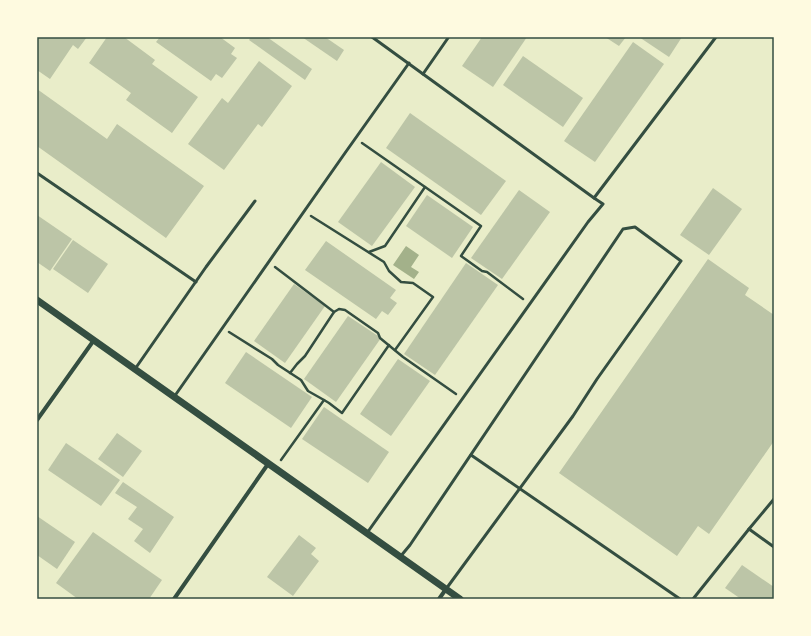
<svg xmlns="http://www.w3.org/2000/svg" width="811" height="636" viewBox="0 0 811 636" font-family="'Crimson Pro',serif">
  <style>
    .water { fill: #a3b18a }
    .building { fill: #bcc5a7 }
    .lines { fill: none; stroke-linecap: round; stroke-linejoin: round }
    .path { stroke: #344e41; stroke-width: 2.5 }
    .service { stroke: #344e41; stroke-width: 3 }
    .minor { stroke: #344e41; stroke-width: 4 }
    .tertiary { stroke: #344e41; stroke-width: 7 }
    .neatline { fill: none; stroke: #344e41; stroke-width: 1.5 }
  </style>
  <rect width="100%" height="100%" fill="#e9edc9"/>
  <path class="water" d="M406,246L419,255L411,267L419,272L414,279L393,265Z"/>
  <g class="building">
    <path d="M37,37H87L78,49L73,45L50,79L37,70Z"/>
    <path d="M107,37H124L155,60L152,64L198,97L172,133L126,100L131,93L89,63Z"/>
    <path d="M160,37H220L235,48L231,54L237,58L222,78L216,74L211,81L156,42Z"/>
    <path d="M251,37H267L312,69L305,80L249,40Z"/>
    <path d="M302,37H325L344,50L337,61Z"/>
    <path d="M482,37H527L493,87L462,66Z"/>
    <path d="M605,37H626L619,46Z"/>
    <path d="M639,37H682L669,57Z"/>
    <path d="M633,42L664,64L595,162L564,141Z"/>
    <path d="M523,56L583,98L563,127L503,85Z"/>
    <path d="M259,61L292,86L262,127L258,124L224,170L188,144L222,98L228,103Z"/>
    <path d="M37,89L107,139L117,124L204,186L166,238L37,146Z"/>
    <path d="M410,113L506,181L481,215L386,148Z"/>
    <path d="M381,162L415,187L372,246L338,222Z"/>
    <path d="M713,188L742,209L709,255L680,235Z"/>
    <path d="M519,190L550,212L502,279L471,258Z"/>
    <path d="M427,195L473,227L452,258L406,226Z"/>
    <path d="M37,215L72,239L50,271L37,262Z"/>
    <path d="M73,240L108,264L88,293L53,269Z"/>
    <path d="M326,241L396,290L390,298L397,303L388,315L382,311L376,319L305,270Z"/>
    <path d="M708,259L749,288L745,295L774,315V441L709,534L698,526L677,556L559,473Z"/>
    <path d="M466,263L498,285L435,375L404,354Z"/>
    <path d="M294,284L325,306L285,363L254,341Z"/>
    <path d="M348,316L381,338L336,402L304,379Z"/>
    <path d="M246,352L312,397L291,428L225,383Z"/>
    <path d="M398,359L430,381L391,436L360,414Z"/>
    <path d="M324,407L389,452L368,483L302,439Z"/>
    <path d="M117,433L142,451L123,477L98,459Z"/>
    <path d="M66,443L120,480L101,506L48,470Z"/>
    <path d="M123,482L174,517L150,553L134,541L143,529L128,519L137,507L115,493Z"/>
    <path d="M37,516L75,542L57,569L37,555Z"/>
    <path d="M93,532L162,580L149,599H78L56,583Z"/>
    <path d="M299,535L316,548L311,554L319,561L293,596L267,577Z"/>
    <path d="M742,565L774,587V599H741L725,588Z"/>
  </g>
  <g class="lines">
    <g class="path">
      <path d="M362,143L481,226L461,256L482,271L487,272L523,299"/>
      <path d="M311,216L384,262L389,271L401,282L413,283L433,297L395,350"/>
      <path d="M369,252L385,246L425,187"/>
      <path d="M275,267L334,312"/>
      <path d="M229,332L272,359L278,365L301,380L308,391L324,400L281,460"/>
      <path d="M290,373L297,364L305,356L334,312L339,309L345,310L378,333L380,338L403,357L456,394"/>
      <path d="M324,400L329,403L342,413L389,345"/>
    </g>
    <g class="service">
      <path d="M372,37L594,198L716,37"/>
      <path d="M423,74L448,38"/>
      <path d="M37,173L196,282"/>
      <path d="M135,369L206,267L255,201"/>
      <path d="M174,397L345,153L409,63"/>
      <path d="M471,455L680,599"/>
      <path d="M749,529L774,499"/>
      <path d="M367,533L588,222L603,204L594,198"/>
      <path d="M400,557L410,545L623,229L635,227L681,261L597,379L573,416L446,589"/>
      <path d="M693,599L749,529L774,547"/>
    </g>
    <g class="minor">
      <path d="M37,420L94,340"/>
      <path d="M174,599L268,464"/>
      <path d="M439,599L446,589"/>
    </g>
    <path class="tertiary" d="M37,300L460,599"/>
  </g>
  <rect width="811" height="636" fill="none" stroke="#fefae0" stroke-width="76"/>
  <rect x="38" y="38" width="735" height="560" class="neatline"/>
</svg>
